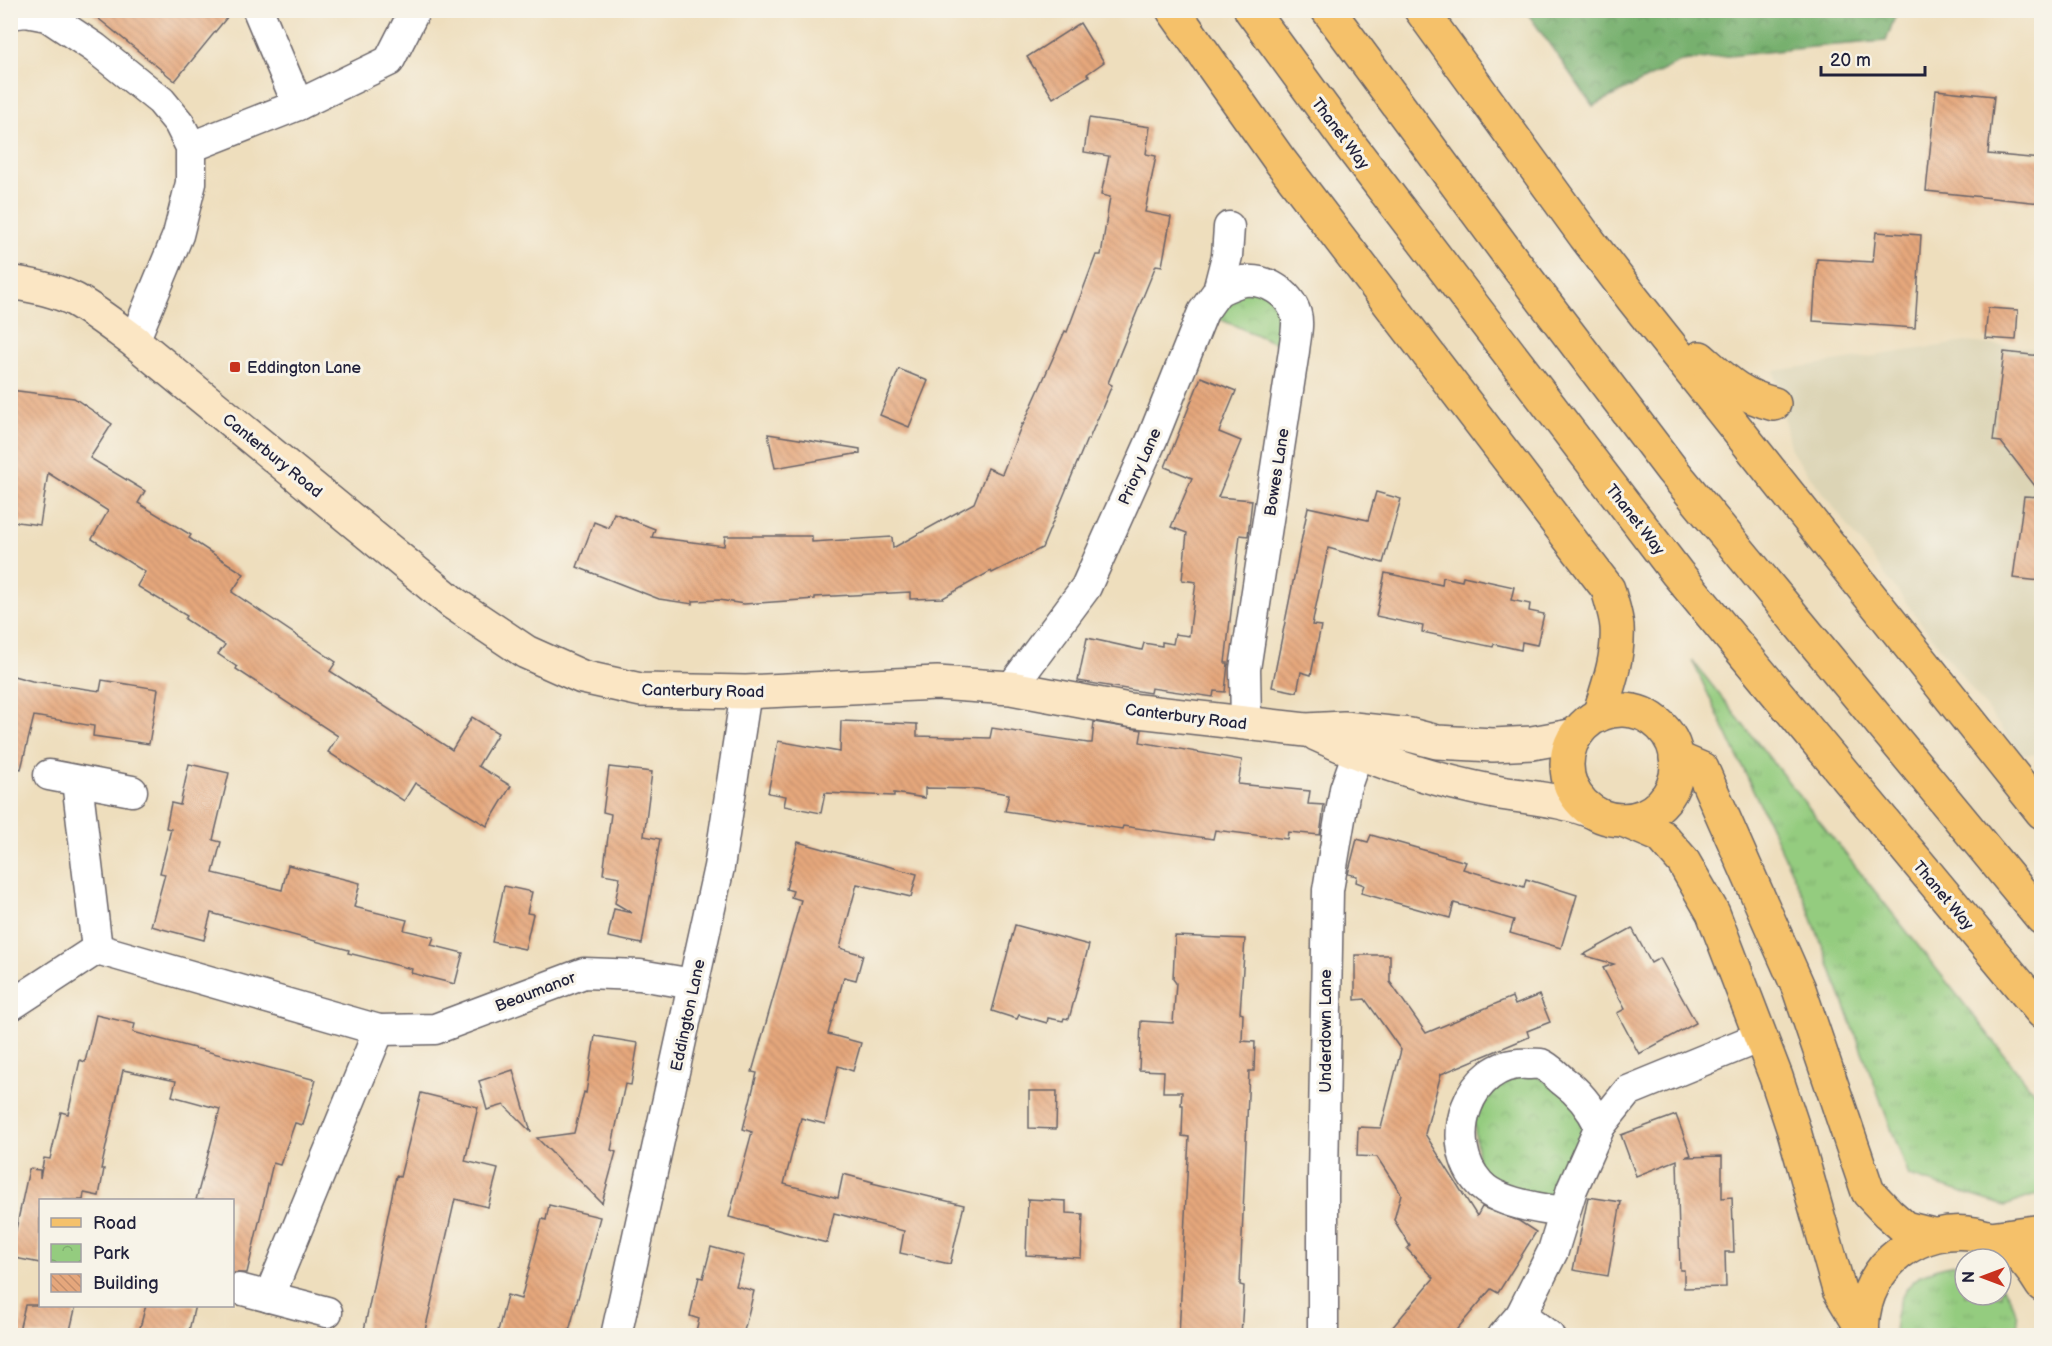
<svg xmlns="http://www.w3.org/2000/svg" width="2052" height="1346" viewBox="0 0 2052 1346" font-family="'Balsamiq Sans',sans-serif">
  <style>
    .built { fill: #dcd4b5 }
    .grass { fill: url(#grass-tufts); stroke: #5b775d; stroke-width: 1.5 }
    .forest { fill: url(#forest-crowns); stroke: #4c6954; stroke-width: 1.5 }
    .park { fill: url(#park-crowns); stroke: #5b775d; stroke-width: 1.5 }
    .building { fill: url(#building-back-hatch) }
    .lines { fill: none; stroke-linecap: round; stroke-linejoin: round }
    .street-casing { stroke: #696468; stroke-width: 33 }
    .secondary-casing { stroke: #696468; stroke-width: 36 }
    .primary-casing { stroke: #696468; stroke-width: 36 }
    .highway-casing { stroke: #696468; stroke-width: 36 }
    .street { stroke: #fff; stroke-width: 30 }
    .secondary { stroke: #fbe6c4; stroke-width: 33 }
    .primary { stroke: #f5c16b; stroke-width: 33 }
    .highway { stroke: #f5c16b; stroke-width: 33 }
    .poi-dot { fill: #c8321e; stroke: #f7f3e8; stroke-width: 2 }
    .labels { text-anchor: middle; stroke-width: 6; stroke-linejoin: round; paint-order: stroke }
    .street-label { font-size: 16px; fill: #22223b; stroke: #f7f3e8 }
    .poi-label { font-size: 16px; fill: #22223b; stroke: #f7f3e8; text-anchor: start }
  </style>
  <defs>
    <pattern id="grass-tufts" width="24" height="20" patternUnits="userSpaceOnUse" patternTransform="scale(1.5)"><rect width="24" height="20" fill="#94cc7f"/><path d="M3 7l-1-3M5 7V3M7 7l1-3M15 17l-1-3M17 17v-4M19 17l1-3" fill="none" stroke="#7faf6f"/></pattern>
    <pattern id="forest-crowns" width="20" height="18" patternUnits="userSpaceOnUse" patternTransform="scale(1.5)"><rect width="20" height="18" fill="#77b06e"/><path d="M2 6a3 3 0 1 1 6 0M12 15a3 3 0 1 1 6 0" fill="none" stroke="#618f5c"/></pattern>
    <pattern id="park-crowns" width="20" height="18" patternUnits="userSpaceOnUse" patternTransform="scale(1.5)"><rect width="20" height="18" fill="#94cc7f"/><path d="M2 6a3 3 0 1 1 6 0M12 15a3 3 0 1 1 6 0" fill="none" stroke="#7faf6f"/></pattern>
    <pattern id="building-back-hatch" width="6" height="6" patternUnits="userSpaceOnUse" patternTransform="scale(1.5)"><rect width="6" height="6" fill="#e5a77c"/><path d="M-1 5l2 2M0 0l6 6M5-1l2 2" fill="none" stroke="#c48f6c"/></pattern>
  </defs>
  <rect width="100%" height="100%" fill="#f7f3e8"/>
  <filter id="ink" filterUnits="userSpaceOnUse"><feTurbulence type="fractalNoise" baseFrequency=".0167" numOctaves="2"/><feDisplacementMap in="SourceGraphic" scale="12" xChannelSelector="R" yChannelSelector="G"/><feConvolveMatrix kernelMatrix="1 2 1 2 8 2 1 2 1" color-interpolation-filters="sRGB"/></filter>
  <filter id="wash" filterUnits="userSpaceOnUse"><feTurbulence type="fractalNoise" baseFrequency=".008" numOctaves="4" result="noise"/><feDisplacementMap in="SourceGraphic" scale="24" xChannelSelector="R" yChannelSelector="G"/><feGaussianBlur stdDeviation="1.35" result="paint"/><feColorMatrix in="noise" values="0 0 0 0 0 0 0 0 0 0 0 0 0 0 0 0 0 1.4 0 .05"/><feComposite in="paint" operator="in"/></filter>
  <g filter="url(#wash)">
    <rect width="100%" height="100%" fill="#eedebd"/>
    <path class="built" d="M1966,342L2041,349V755L2021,754L1791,451L1774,371Z"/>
    <g class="grass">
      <path d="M1692,660L2041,1101V1193L2005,1206L1909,1176L1805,900Z"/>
      <path d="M1956,1264L1965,1266V1295H2001V1285C2013,1299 2020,1317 2017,1335H1894C1896,1291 1912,1271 1956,1264Z"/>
    </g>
    <path class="forest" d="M1526,11H1897L1886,41L1823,46L1682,61L1593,106Z"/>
    <g class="park">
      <path d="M1272,286L1294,351L1203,312L1218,291Z"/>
      <path d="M1515,1063L1592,1110L1565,1212L1481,1186L1471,1095Z"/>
    </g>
    <g id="blocks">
      <g class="building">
        <path d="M88,10H233L175,81Z"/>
        <path d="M1080,23L1104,62L1087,74L1089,76L1053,98L1027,57Z"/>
        <path d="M1936,90L1994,96L1988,154L2042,159V203L1926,191Z"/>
        <path d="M1089,118L1150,127L1146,154L1156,156L1145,212L1171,217L1162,266L1156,265L1108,383L1112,385L1089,439H1087L1042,548L992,573L991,571L943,598L910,599V592L815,597V599L744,604L719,600L693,601V604L659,599L577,567L594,522L609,528L614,513L655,529L652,537L724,546L725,536H812V542L892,537L893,548L974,503L988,468L1002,474L1022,424L1023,425L1065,331L1067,332L1096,255H1101L1110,197L1101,195L1109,156L1084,152Z"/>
        <path d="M1876,232L1921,235L1915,328L1813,321L1817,259L1873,262Z"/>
        <path d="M1988,308L2018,310L2016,340L1985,338Z"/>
        <path d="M2004,352L2042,356V495L2001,442L1993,441Z"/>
        <path d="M899,369L928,381L909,427L880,415Z"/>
        <path d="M1201,377L1236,391L1219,432L1241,441L1218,497L1252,500L1248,536L1240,535L1225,663H1228L1225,692L1214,691L1213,697L1151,688L1150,693L1078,681L1087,638L1142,650L1144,643L1162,646V642L1173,644L1175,634L1189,636L1196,582L1182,580L1187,533L1171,527L1192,478L1165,467Z"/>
        <path d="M10,390L74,398L112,424L90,458L145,491L138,503L191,535L189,538L244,574L232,592L336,662L330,671L452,750L472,717L498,733L478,766L511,786L487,826L415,783L404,801L328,752L338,736L236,669L237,667L218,654L225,645L185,619L187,616L137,586L145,572L92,539L108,511L48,473L40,525L10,521Z"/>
        <path d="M768,434L860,449V453L775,468Z"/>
        <path d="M1376,492L1401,499L1383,563L1328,548L1312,625L1321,626L1311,675L1301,672L1297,692L1272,687L1308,507L1368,520Z"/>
        <path d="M2024,496L2042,497V581L2013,578Z"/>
        <path d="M1385,573L1442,585L1443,577L1462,581L1463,576L1514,587L1511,600L1530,604L1529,611L1544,614L1537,645L1522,642L1521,650L1494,644L1493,647L1422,632L1423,626L1376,616Z"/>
        <path d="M10,675L32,681L100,691L102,680L158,689L149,744L93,736L94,726L34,716L21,769L10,767Z"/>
        <path d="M841,721L917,724V736L990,738L992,728L1088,743H1092L1094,722L1142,730L1140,742L1242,760L1238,784L1310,791L1308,804L1324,805L1320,835L1288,832L1287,839L1215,830L1213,839L1123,826L1122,829L1005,811L1009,794L977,789L925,788V798L894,793V796L825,793L821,813L784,806L786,796L768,793L778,741L840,752Z"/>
        <path d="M189,764L229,773L213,840L221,842L213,873L282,890L288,865L360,883L354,907L407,920L404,930L434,937L431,945L463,953L455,984L411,973L412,969L348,953L349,950L211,913L204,940L151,926L165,874L160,873L171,829L166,828L171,803L180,805Z"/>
        <path d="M609,767L652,772L644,836L660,839L642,944L608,937L614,909L632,913L615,903L620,877L603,874L611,814L603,812Z"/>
        <path d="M1371,835L1466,862L1463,869L1524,887L1526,879L1577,895L1561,948L1510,933L1514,920L1454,903L1450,918L1361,893L1364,885L1356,882L1357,876L1348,874L1357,839L1368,842Z"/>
        <path d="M798,842L917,874L911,897L857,884L840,948L863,955L856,980L844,977L828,1034L861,1043L853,1071L838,1066L825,1124L801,1118L784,1184L838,1198L843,1174L873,1182L872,1183L964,1205L950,1264L900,1253L904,1231L834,1213L827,1243L729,1217L752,1132L743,1129L757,1073L752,1072L801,900L791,897L793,891L786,889Z"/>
        <path d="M504,886L532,892L527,913L533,914L525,949L492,942Z"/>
        <path d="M1015,925L1089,945L1069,1019L1064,1018L1063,1021L1048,1018L1047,1023L1019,1015L1017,1019L992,1011Z"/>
        <path d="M1632,928L1651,963L1660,958L1696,1023L1639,1054L1617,1013L1625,1009L1603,968L1614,964L1583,955Z"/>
        <path d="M1175,936L1245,939L1240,1013L1243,1014L1242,1041L1255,1042L1254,1071H1249L1240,1285L1244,1286L1241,1335H1179L1189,1137L1182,1136L1183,1105H1181L1182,1092H1163L1164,1071L1139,1070L1141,1021L1173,1023L1176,983L1173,979Z"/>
        <path d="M1355,955H1390V982L1426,1033L1512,997L1515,1005L1539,995L1550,1022L1527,1031L1529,1037L1441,1074L1425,1134L1477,1216L1482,1207L1519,1221L1536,1232L1498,1293L1491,1289L1452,1335H1386L1434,1278L1407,1249L1410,1246L1394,1220L1401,1194L1377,1157L1357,1156L1358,1127L1381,1128L1401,1050L1365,999L1355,1000Z"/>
        <path d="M96,1015L135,1024L133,1032L316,1080L303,1125L295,1123L280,1165L273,1163L247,1273H232V1200H196L220,1109L172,1096L176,1081L123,1070L101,1169H104L99,1196L84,1193L83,1200H40V1263L10,1257L29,1169L40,1170V1178L44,1158L50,1159L61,1112L68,1114L80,1060L85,1062Z"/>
        <path d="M595,1036L638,1043L631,1085L625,1084L611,1150L616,1152L602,1203L537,1138L574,1133L584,1092L586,1093Z"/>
        <path d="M513,1070L531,1132L504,1105L487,1110L479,1081Z"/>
        <path d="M1029,1091H1057L1056,1129L1029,1128Z"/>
        <path d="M421,1093L478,1107L465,1161L498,1169L488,1207L455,1199L424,1335H363L396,1176L400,1177Z"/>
        <path d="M1676,1115L1691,1155L1685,1157L1722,1156V1198L1732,1197L1734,1252H1725L1726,1287L1684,1288V1270H1680L1677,1160L1636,1176L1621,1135Z"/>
        <path d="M1588,1197L1621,1202L1608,1276L1573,1270Z"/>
        <path d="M1028,1199L1066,1201V1213L1083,1214L1081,1258L1026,1255Z"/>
        <path d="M549,1205L600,1217L568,1335H497L507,1295L521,1299L542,1219L546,1220Z"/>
        <path d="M711,1247L744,1256L736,1286L754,1291L743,1335H695L699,1319L690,1316L699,1277L703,1278Z"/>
        <path d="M25,1305H76L69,1335H18Z"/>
        <path d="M146,1305H195L188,1335H138Z"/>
      </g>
    </g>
  </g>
  <g filter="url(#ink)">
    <use href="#blocks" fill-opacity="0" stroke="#696468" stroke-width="1.5"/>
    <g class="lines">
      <defs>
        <g id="street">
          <path d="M10,14L26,12L47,16L95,48L161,101L179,123L191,147V183L178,235L134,341"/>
          <path d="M298,105L389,61L415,10"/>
          <path d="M191,147L298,105L258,10"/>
          <path d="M1218,291C1226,287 1235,283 1244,281C1266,279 1289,292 1296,314C1299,324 1295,340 1294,351L1245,669L1246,723"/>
          <path d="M1011,688L1086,587L1153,437L1203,312L1218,291L1227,256L1229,227"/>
          <path d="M49,775L132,791"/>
          <path d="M77,781L97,949"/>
          <path d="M10,1006L97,949L379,1030L435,1029L584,973L640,975L693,984"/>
          <path d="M1565,1212C1541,1209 1497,1203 1480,1184C1441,1143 1467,1060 1528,1064C1532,1064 1538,1063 1541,1064C1549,1067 1557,1076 1563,1081C1580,1093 1591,1108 1600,1126"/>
          <path d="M239,1289L327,1312"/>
          <path d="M269,1297L379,1030"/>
          <path d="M1521,1315L1549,1336"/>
          <path d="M616,1336L719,867L746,692"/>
          <path d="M1323,1336V1179L1328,890L1345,789L1365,732"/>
          <path d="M1503,1336L1521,1315L1553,1251L1572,1189L1600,1126L1628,1091L1760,1037"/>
        </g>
        <g id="secondary">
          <path d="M10,282C29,285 58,291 75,300C96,312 115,327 134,341L453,603L526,652L582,677L641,690L746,692L937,683L1011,688L1129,710L1306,730L1344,728L1410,735L1437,742L1493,745L1532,743L1576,735"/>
          <path d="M1316,734C1373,761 1433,780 1495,792C1528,798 1562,799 1593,812"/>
        </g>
        <g id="primary">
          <circle cx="1622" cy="765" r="55"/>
          <path d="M1676,758L1702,769L1799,989L1868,1192L1888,1213L1905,1228L1933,1235"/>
          <path d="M1623,820L1661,836L1683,861L1713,913L1776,1077L1794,1131L1839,1290L1862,1328"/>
          <path d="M1990,1238L2042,1231"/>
          <path d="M1863,1336C1861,1317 1866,1298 1874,1283C1900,1234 1967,1216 2012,1250C2025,1259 2034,1272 2042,1285"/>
        </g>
        <g id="highway">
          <path d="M1173,10L1278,158L1608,589C1611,601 1616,614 1617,627C1619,657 1608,687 1599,715"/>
          <path d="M1251,10L1350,145L1677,573L2042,1012"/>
          <path d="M1328,10L1511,258L1672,470L2042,918"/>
          <path d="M1421,10L1585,236L1633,299L2042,812"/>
          <path d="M1700,358C1726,381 1739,395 1774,404"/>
        </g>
      </defs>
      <use href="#street" class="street-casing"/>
      <use href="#secondary" class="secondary-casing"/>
      <use href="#primary" class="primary-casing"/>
      <use href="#highway" class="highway-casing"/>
      <use href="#street" class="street"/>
      <use href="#secondary" class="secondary"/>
      <use href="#primary" class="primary"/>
      <use href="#highway" class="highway"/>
    </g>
  </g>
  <rect class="poi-dot" x="229" y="361" width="12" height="12" rx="3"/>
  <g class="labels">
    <g class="street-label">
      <text transform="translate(1341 133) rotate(53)" y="6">Thanet Way</text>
      <text transform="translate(273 455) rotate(39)" y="6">Canterbury Road</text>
      <text transform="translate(1139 466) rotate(-66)" y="6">Priory Lane</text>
      <text transform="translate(1276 472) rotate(-81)" y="6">Bowes Lane</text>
      <text transform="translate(1636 519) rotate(52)" y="6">Thanet Way</text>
      <text transform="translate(703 690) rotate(1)" y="6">Canterbury Road</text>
      <text transform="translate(1186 716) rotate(7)" y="6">Canterbury Road</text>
      <text transform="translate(1944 895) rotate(50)" y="6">Thanet Way</text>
      <text transform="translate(535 991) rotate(-21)" y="6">Beaumanor</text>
      <text transform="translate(687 1015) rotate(-78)" y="6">Eddington Lane</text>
      <text transform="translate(1325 1031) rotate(-90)" y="6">Underdown Lane</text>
    </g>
    <g class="poi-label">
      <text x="247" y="373">Eddington Lane</text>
    </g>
  </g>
  <rect width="2052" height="1346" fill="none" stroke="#f7f3e8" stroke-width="36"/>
  <rect x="39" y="1199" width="195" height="108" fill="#f7f3e8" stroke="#a29fa3" stroke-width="1.5"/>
  <rect x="51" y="1218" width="30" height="9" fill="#f5c16b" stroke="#a29fa3" stroke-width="1.5"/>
  <text x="93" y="1229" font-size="18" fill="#22223b">Road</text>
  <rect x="51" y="1244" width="30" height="18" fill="url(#park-crowns)" stroke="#a29fa3" stroke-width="1.5"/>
  <text x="93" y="1259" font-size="18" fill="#22223b">Park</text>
  <rect x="51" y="1274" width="30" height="18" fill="url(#building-back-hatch)" stroke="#a29fa3" stroke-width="1.5"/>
  <text x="93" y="1289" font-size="18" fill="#22223b">Building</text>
  <g transform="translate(1983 1277) rotate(270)"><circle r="28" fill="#f7f3e8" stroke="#a29fa3" stroke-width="1.5"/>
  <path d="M0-4.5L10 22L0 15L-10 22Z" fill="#c8321e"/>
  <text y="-9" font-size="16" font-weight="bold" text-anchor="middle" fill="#22223b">N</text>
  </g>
  <path d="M1821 66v9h104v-9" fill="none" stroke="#22223b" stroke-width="3"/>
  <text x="1830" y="66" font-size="18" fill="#22223b" stroke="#f7f3e8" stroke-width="4.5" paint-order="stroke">20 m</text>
</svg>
